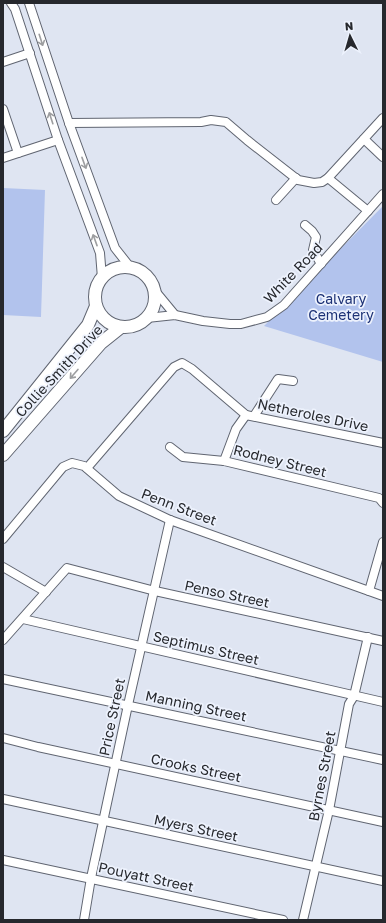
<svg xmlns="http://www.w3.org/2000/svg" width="386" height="923" viewBox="0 0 386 923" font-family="'Golos Text',sans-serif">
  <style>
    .green { fill: #b2c3ed }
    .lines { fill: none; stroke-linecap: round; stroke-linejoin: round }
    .street-casing { stroke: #606571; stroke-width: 10 }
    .secondary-casing { stroke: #606571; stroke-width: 14 }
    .street { stroke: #fff; stroke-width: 8 }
    .secondary { stroke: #fff; stroke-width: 12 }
    .oneway { stroke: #9d9ea0 }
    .labels { text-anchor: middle; stroke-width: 3.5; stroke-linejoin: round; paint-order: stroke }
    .street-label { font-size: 14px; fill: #26282d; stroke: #edf2fd }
    .park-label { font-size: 14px; fill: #1c3175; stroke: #edf2fd }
  </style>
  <rect width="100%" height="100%" fill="#dfe5f2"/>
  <g class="green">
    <path d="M3,188L45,190L41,317L3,315Z"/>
    <path d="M383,206V362L264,326Z"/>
  </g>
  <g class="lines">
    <defs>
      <g id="street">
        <path d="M11,3L15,9L58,140L100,253L102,278"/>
        <path d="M29,3L69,123L115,248L130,267"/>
        <path d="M3,62L30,53"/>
        <path d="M3,109L18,153"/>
        <path d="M69,123L201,122L211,120L226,122L247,140L298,180L314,183L322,182L328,178L383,118"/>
        <path d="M364,139L383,157"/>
        <path d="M3,158L58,140"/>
        <path d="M328,178L368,211"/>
        <path d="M276,200L296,178"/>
        <path d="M305,225L312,231L316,237L313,250L321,264"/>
        <path d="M156,292L175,315"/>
        <path d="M147,318L175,315L203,321L230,324H241L267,317L284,305L383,194"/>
        <path d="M254,416L278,379L293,381"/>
        <path d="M170,447L183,457L224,461L379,498L383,503"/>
        <path d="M224,461L236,429L246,415"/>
        <path d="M87,468L174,367L182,363L192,369L246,415L383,443"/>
        <path d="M3,539L63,467L72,463L84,466L119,496L170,520L383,596"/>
        <path d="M3,567L46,592"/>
        <path d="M369,591L383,542"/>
        <path d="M23,619L383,702"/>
        <path d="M3,640L67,568L155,591L383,641"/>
        <path d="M3,679L383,760"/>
        <path d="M3,738L38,747L383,822"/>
        <path d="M3,799L383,881"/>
        <path d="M3,860L283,920"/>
        <path d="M84,920L91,878L128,705L170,520"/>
        <path d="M303,920L329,810L349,704L354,696L368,637"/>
      </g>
      <g id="secondary">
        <circle cx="125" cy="297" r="30"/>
        <path d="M3,431L88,325L96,306"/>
        <path d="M3,455L101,343L121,327"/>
      </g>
    </defs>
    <use href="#street" class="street-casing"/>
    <use href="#secondary" class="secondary-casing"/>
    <use href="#street" class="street"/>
    <use href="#secondary" class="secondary"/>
  </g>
  <defs><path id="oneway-shaft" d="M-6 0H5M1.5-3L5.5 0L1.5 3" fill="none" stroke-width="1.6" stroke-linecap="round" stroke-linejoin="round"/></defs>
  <g class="oneway">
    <use href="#oneway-shaft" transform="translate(41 40) rotate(72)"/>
    <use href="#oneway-shaft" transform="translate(51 118) rotate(-108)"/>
    <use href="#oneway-shaft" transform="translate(84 163) rotate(70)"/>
    <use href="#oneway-shaft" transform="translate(95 240) rotate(-110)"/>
    <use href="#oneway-shaft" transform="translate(74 374) rotate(131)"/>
  </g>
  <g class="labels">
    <g class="street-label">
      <text transform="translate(293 273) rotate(-46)" y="5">White Road</text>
      <text transform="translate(59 371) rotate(-47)" y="5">Collie Smith Drive</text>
      <text transform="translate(313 415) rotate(12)" y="5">Netheroles Drive</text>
      <text transform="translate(280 461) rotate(14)" y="5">Rodney Street</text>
      <text transform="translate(179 507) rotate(21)" y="5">Penn Street</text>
      <text transform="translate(227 594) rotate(12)" y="5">Penso Street</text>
      <text transform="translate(206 648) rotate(13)" y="5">Septimus Street</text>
      <text transform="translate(196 706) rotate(12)" y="5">Manning Street</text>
      <text transform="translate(112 717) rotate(-78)" y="5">Price Street</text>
      <text transform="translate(196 768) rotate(12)" y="5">Crooks Street</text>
      <text transform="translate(322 776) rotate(-79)" y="5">Byrnes Street</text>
      <text transform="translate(196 828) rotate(12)" y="5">Myers Street</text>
      <text transform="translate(146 877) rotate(12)" y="5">Pouyatt Street</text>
    </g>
    <g class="park-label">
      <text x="341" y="304">Calvary<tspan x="341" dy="16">Cemetery</tspan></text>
    </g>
  </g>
  <rect width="386" height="923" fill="none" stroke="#26282d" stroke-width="8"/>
  <g transform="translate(350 36) rotate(355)" stroke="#edf2fd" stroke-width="3" paint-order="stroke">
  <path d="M0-3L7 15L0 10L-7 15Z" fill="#26282d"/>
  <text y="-6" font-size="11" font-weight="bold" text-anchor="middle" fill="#26282d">N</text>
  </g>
</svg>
